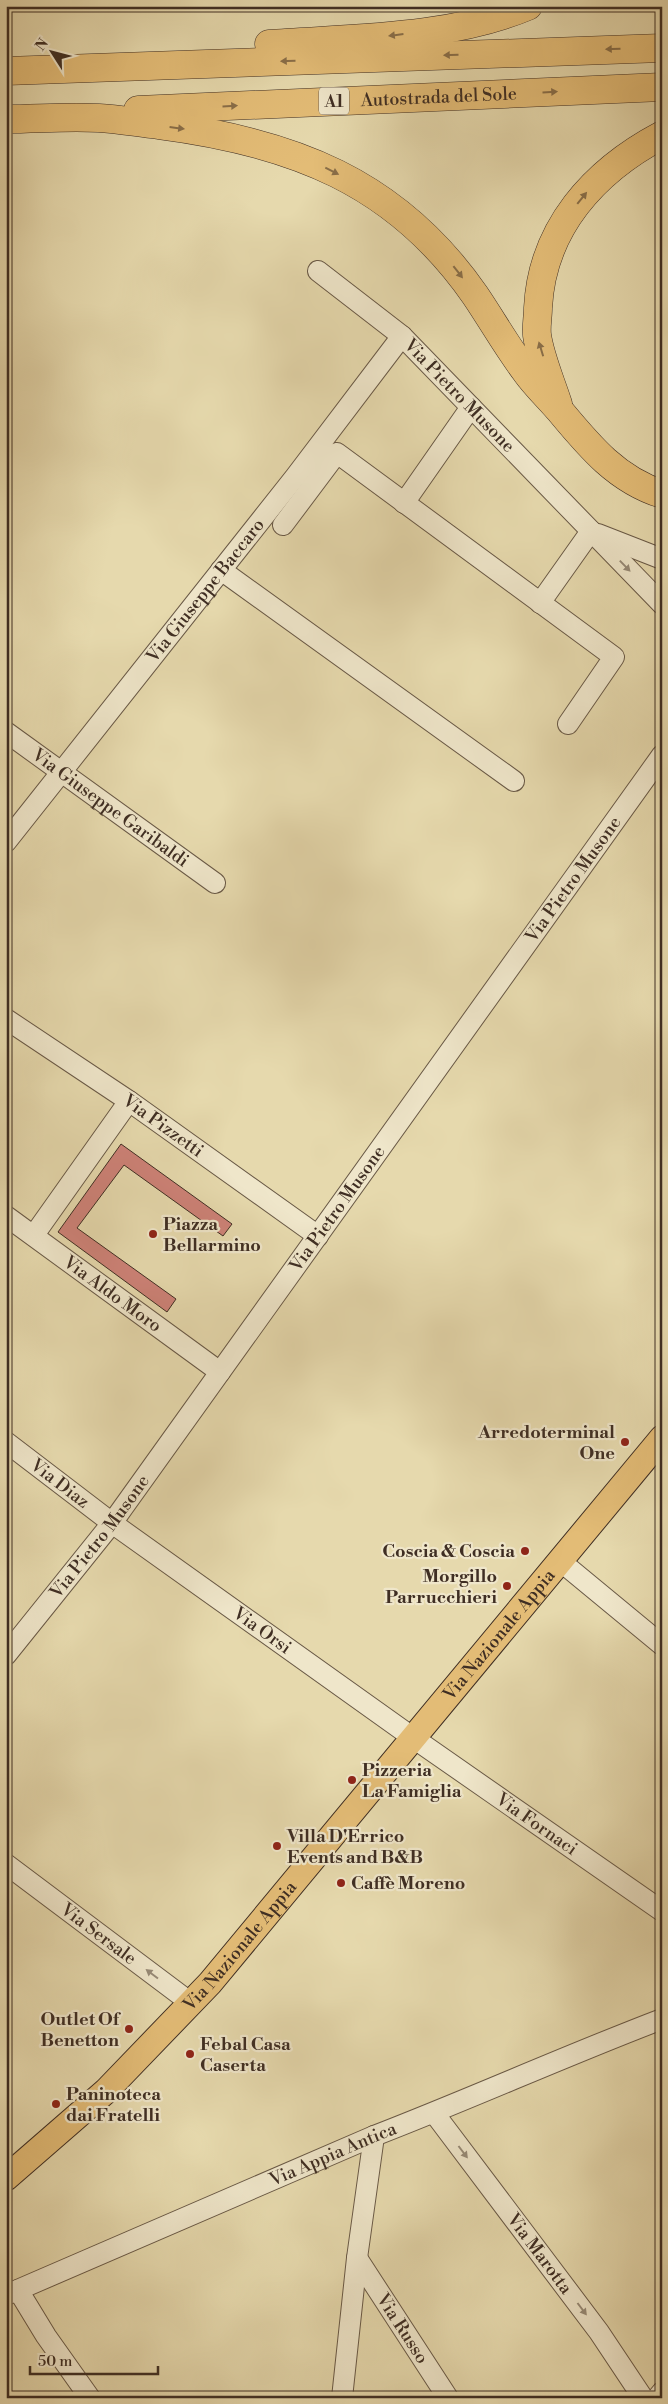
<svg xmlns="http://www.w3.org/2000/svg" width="668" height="2404" viewBox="0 0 668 2404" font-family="'Libre Bodoni',serif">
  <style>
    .building { fill: #ce8278; stroke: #3f2e23 }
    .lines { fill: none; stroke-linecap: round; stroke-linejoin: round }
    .minor-casing { stroke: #695946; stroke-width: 22 }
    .major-casing { stroke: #3f2e23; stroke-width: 27 }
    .highway-casing { stroke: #3f2e23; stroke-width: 29 }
    .minor { stroke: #efe6ca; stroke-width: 20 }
    .major { stroke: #e3bc76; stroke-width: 25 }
    .highway { stroke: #e3bc76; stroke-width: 28 }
    .oneway { fill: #896e48 }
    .oneway2 { fill: #978a76 }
    .poi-dot { fill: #8f2418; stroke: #efe6ca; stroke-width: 2 }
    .labels { text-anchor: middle; stroke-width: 4.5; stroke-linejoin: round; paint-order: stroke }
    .shield { fill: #efe6ca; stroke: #746555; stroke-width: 1 }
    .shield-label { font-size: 16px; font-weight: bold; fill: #3f2e23 }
    .street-label { font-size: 18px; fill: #3f2e23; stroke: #efe6ca }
    .poi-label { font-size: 18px; font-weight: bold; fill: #3f2e23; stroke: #efe6ca; text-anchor: start }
  </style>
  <rect width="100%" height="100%" fill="#e6d9ad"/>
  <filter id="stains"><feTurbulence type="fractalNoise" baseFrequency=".004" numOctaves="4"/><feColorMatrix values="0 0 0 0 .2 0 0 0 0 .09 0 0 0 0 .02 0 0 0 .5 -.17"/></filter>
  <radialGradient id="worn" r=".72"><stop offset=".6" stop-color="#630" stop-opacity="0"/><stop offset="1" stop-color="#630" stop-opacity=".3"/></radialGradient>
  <path class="building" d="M121,1144L232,1224L223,1236L124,1165L77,1228L176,1299L167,1312L58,1232Z"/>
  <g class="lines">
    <defs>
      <g id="minor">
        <path id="s1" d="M318,271L402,336L662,604"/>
        <path d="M404,503L471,407"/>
        <path d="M283,525L337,453L614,657L568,724"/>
        <path d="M598,534L662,559"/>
        <path d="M221,570L514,781"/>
        <path d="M540,603L591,531"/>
        <path id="s2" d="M6,732L215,883"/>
        <path id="s3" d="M6,842L295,477L402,336"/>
        <path id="s4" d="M6,1019L129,1101L318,1236"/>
        <path id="s5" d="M6,1216L220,1372"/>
        <path d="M34,1235L129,1101"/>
        <path id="s6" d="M6,1442L112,1523L412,1737L662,1911"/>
        <path d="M559,1560L662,1645"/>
        <path id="s7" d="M6,1655L112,1523L662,755"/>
        <path id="s8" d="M6,1864L191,2003"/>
        <path id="s9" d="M434,2113L599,2332L643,2398"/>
        <path id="s10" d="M357,2258L448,2398"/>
        <path d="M18,2290L46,2336L90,2398"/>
        <path id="s11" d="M6,2295L374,2136C470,2099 565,2056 662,2019"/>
        <path d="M342,2398L357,2258L374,2136"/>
        <path d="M657,2398L662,2392"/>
      </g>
      <g id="major">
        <path id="s12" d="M6,2178L106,2091L210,1983L662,1438"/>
      </g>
      <g id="highway">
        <path d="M269,44C352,38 450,39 528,6"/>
        <path d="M6,71L662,48"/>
        <path id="s13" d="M138,110L662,87"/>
        <path d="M6,119C37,119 68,116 99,118C119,119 139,123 159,125C291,142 396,181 475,295C492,320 507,347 526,372C536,386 549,398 560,411C589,446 617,480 662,494"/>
        <path d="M558,404C551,382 540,357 537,335C536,326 538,317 538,308C542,228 594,171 662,135"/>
      </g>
    </defs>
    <use href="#minor" class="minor-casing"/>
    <use href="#major" class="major-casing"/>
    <use href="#highway" class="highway-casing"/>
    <use href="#minor" class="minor"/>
    <use href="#major" class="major"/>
    <use href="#highway" class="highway"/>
  </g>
  <defs><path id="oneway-solid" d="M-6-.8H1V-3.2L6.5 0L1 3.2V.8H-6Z" transform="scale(1.25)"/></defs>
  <g class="oneway">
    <use href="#oneway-solid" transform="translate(396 35) rotate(173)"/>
    <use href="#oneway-solid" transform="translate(613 49) rotate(178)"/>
    <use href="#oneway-solid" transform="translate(451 55) rotate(178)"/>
    <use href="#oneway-solid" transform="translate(288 61) rotate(178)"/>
    <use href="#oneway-solid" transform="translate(550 92) rotate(-3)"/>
    <use href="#oneway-solid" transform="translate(230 106) rotate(-3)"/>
    <use href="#oneway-solid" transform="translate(177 128) rotate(7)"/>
    <use href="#oneway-solid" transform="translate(332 171) rotate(27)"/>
    <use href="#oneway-solid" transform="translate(582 198) rotate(-51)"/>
    <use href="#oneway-solid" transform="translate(458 272) rotate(52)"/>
    <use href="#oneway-solid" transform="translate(541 349) rotate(-107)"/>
  </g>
  <g class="oneway2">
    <use href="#oneway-solid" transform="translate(625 566) rotate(46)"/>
    <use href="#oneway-solid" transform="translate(152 1974) rotate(-143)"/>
    <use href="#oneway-solid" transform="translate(463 2152) rotate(53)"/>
    <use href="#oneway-solid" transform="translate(582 2309) rotate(53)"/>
  </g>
  <g class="poi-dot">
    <circle cx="153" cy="1234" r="5"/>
    <circle cx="625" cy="1442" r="5"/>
    <circle cx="525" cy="1551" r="5"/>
    <circle cx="507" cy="1586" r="5"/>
    <circle cx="352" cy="1780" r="5"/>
    <circle cx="277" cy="1846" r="5"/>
    <circle cx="341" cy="1883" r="5"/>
    <circle cx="129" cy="2029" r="5"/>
    <circle cx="190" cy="2054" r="5"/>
    <circle cx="56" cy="2104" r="5"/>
  </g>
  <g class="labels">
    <rect class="shield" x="319" y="87.5" width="30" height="27" rx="4"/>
    <g class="shield-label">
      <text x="334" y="107">A1</text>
    </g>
    <g class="street-label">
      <text dy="6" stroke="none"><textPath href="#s13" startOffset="301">Autostrada del Sole</textPath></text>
      <text dy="6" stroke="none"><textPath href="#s1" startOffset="189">Via Pietro Musone</textPath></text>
      <text dy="6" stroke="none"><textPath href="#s3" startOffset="321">Via Giuseppe Baccaro</textPath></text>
      <text dy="6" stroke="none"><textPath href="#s2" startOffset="129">Via Giuseppe Garibaldi</textPath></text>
      <text dy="6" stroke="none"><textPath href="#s7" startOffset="961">Via Pietro Musone</textPath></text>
      <text dy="6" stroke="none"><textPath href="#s4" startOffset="190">Via Pizzetti</textPath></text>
      <text dy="6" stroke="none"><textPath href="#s7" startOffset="556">Via Pietro Musone</textPath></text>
      <text dy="6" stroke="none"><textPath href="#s5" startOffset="132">Via Aldo Moro</textPath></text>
      <text dy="6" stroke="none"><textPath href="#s6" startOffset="68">Via Diaz</textPath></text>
      <text dy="6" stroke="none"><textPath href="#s7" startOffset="151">Via Pietro Musone</textPath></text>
      <text dy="6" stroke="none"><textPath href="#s6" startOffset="318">Via Orsi</textPath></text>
      <text dy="6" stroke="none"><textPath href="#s12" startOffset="735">Via Nazionale Appia</textPath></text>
      <text dy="6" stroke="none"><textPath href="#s6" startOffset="654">Via Fornaci</textPath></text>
      <text dy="6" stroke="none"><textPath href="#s8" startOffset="116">Via Sersale</textPath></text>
      <text dy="6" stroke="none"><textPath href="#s12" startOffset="330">Via Nazionale Appia</textPath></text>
      <text dy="6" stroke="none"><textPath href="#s11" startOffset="356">Via Appia Antica</textPath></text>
      <text dy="6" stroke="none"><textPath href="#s9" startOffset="176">Via Marotta</textPath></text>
      <text dy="6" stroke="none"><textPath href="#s10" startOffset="84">Via Russo</textPath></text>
    </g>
    <g class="poi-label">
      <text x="163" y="1230">Piazza<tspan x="163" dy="21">Bellarmino</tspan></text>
      <text x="615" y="1438" text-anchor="end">Arredoterminal<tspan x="615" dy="21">One</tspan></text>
      <text x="515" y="1557" text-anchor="end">Coscia &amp; Coscia</text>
      <text x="497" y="1582" text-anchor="end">Morgillo<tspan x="497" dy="21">Parrucchieri</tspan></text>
      <text x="362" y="1776">Pizzeria<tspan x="362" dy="21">La Famiglia</tspan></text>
      <text x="287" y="1842">Villa D'Errico<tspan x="287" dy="21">Events and B&amp;B</tspan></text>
      <text x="351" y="1889">Caffè Moreno</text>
      <text x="119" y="2025" text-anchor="end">Outlet Of<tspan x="119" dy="21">Benetton</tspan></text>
      <text x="200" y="2050">Febal Casa<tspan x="200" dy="21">Caserta</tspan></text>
      <text x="66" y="2100">Paninoteca<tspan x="66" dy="21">dai Fratelli</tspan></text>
    </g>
  </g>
  <rect width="668" height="2404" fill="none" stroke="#e6d9ad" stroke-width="25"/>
  <rect x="8" y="8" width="653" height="2389" fill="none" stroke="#3f2e23" stroke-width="2.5"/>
  <rect x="12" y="12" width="643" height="2379" fill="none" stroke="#3f2e23"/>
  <g transform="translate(52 52) rotate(306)" stroke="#efe6ca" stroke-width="4" paint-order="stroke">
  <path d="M0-4L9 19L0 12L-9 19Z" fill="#3f2e23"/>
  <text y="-8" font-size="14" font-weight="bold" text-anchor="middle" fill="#3f2e23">N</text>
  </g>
  <path d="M30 2366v8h128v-8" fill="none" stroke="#3f2e23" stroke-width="2.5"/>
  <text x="38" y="2366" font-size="15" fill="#3f2e23" stroke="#efe6ca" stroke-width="4" paint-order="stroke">50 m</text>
  <rect width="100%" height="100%" filter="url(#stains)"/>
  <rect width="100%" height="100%" fill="url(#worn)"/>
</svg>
